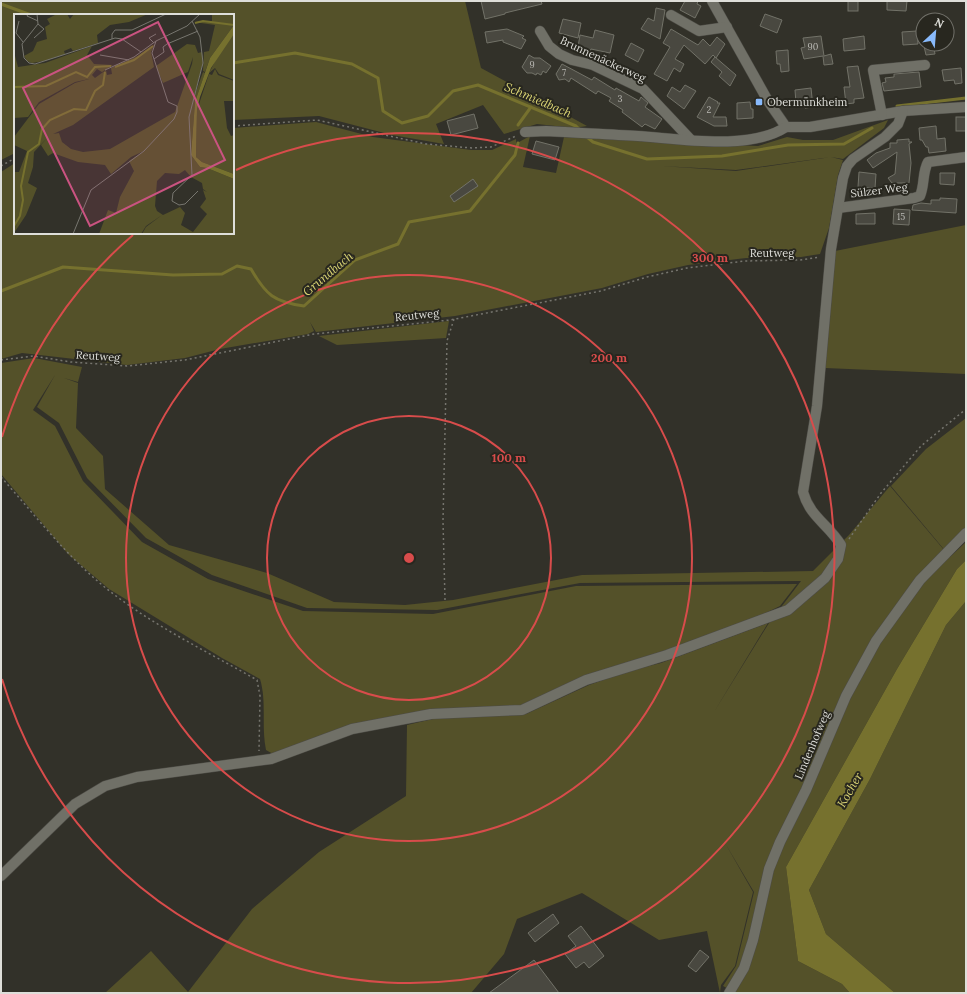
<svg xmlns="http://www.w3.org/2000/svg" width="967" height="994" viewBox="0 0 967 994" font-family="Lora,serif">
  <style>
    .green { fill: #545129 }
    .water { fill: #76712e }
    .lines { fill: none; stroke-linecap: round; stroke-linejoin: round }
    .stream { stroke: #76712e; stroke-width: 3 }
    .building { fill: #494840; stroke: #727268 }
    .street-casing { stroke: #4d4c46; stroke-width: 11 }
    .path { stroke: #76756e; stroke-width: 1.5; stroke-dasharray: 2 3; stroke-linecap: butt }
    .street { stroke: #707067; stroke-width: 10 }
    .ring { fill: none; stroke: #d84c4b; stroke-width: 2 }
    .poi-dot { fill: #88bafc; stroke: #28271f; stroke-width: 1.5 }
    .labels { text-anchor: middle; stroke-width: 4; stroke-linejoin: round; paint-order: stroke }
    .number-label { font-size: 9px; fill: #b9b8b3 }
    .street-label { font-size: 11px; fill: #deded9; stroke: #28271f }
    .poi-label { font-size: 11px; fill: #deded9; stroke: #28271f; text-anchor: start }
    .water-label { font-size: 12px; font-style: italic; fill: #dad474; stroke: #28271f }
    .inset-river { fill: none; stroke: #76712e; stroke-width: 2 }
    .inset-road { fill: none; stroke: #77766f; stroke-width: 1 }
    .view { fill: #ca5381; fill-opacity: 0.15; stroke: #ca5381; stroke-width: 2 }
    .inset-edge { fill: none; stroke: #deded9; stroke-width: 2 }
    .centre { fill: #d84c4b; stroke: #28271f; stroke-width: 2 }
    .ring-label { font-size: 12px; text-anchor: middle; font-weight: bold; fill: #d84c4b; stroke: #28271f; stroke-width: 4; stroke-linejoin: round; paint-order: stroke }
  </style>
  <rect width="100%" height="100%" fill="#323129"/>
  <g class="green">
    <path d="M1,1H465L481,68L587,126L574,128L537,124L504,134L483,105L436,124L444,144L392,135L319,116L233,120V15H15V153L1,160Z"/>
    <path d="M888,120L884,128L843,159L831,157L736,170L661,166L736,171L831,157L843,160L838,175L829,228L820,254L801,257L746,258L688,265L648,274L602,288L455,316L316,332L310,322L314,331L308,334L220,349L185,358L127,365L22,353L1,359V301L30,285L96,278L30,285L1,301V172L15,163V233H233V128L316,122L373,137L471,150H492L516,139L517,152L519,142L530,136L523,167L556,173L564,137L758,146L787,137L803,140H833Z"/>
    <path d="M966,225V374L825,368L835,251Z"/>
    <path d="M449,321L446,338L337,345L319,336Z"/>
    <path d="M34,358L82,367L78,382L64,378L78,383L76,428L103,456L105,489L169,545L267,573L334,602L405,605L453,600L582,575L813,571L849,535L890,486L950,557L966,542V560L957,569L897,669L786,867L798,961L842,984L850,993H736L723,986L736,966L754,892L725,843L753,892L735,966L721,985L720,993L707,931L659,940L582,893L517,919L504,954L471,993H105L151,951L188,992L252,909L319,852L406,796L407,725L437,718L526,714L589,685L628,671L661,663L768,623L714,712L769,623L801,581L580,583L437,610L307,608L212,575L146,538L87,478L59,423L37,407L55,375L33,410L55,426L83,481L142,542L208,579L303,611L433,614L576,586L797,584L780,606L745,623L522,707L431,710L273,754L266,750C261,726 267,702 260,679L222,658L109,589L68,554L1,474V363Z"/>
    <path d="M966,418V529L947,553L891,486L926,449Z"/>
    <path d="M966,601V993H895L826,934L809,890L870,779L946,625Z"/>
  </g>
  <path class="water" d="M966,560V601L946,625L870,779L809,890L826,934L895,993H850L842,984L798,961L786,867L897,669L957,569Z"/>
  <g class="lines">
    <g class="stream">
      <path d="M1,4L31,15"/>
      <path d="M233,63L295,53L352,64L378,78L383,111L402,123L428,116L453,91L478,85L576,126L580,130"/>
      <path d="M897,106L966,98"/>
      <path d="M518,125L531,107"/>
      <path d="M587,137L593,142L647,159L722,156L788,145L844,144L872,128"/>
      <path d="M1,291L63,267L173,275L222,274L237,266L251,269C266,295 274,302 304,306L355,260L398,244L409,222L470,211L515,155L518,143"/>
    </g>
  </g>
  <g class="building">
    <path d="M481,1H541L542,4L505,13V14L485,19Z"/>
    <path d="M685,1H698L697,4L701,6L695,18L680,10Z"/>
    <rect x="848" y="1" width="10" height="10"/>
    <path d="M887,1H907L906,11L887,10Z"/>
    <path d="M656,8L665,10L660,39L641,29L648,18L654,21Z"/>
    <path d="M765,14L782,20L777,33L760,26Z"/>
    <path d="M563,19L581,23L578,38L559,33Z"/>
    <path d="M507,29L524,36L522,38L526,40L521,49L503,42V40L487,43L485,32Z"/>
    <path d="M671,29L698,45L703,39L710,46L717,37L725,44L716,58L713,55L705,64L684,45L675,59L684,64L680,72L674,68L667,81L654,74L670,47L663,43Z"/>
    <path d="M595,30L614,35L610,53L591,49L590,51L578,47L580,35L593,38Z"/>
    <path d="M917,31L918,44L903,45L902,32Z"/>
    <path d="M821,36L824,56L831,54L833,64L824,65L823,56L804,59L801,48L805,47L803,38Z"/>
    <path d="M864,36L865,49L844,51L843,39Z"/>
    <path d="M631,43L644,50L638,62L625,55Z"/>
    <path d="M933,44L935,54L926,55L924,46Z"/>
    <path d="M788,50L789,71L781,72L780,64H777L776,51Z"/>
    <path d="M529,55L534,58H540L551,66L546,73L543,71L541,75L537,73L536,75L532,73H527L522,67Z"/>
    <path d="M715,57L736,75L730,86L719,76L722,72L711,62Z"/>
    <path d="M562,64L592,80L594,77L615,90L616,88L639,101L641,97L648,103L645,107L662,119L655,129L645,124L642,127L622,112L623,110L609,101L611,98L598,91L596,94L571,78L569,82L565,79L559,80L556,74Z"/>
    <path d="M858,66L864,98L854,99V103L846,104L844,87H850L847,67Z"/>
    <path d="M961,68L962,83L955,84L954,80L944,81L942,70Z"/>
    <path d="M919,72L921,87L884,91L882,83L886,82L885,78L894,77V74Z"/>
    <path d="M685,85L696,91L684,109L667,96L672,87L680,92Z"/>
    <path d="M811,88L813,107L805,108L804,105L796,103L795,90Z"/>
    <path d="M709,97L718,102L717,103H720L713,117H726L727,126H714L697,117Z"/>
    <path d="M750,102L751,109H753V118L737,119V103Z"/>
    <path d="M474,114L478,128L451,135L447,121Z"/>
    <rect x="956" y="117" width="10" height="14"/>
    <path d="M936,126L937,139L945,138L946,151L929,153L928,147H926L922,140H920L919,128Z"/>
    <path d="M909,139V142H912L909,144L911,163L909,183H892L888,178L895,174L897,152L873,168L867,160L876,153L890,148V143H897V140Z"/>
    <path d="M536,141L559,147L555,160L532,154Z"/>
    <path d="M859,172L876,174L875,188L858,187Z"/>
    <path d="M940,173H955L954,185L940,184Z"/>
    <path d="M473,179L478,186L454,202L450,196Z"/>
    <path d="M940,198L957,199L956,213L912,210L913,205L921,203L931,204V200H940Z"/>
    <path d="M894,209L910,210L909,225L893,224Z"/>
    <path d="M875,213V224H856V214Z"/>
    <path d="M553,914L559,923L535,942L528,933Z"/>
    <path d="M581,926L604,956L589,968L584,962L576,968L565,954L576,946L568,936Z"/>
    <path d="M700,950L709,957L696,972L688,966Z"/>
    <path d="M534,960L559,993H489Z"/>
  </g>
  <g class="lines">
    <defs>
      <g id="street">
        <path d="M712,1L768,101L786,127H810L903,111L966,107"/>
        <path d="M671,15L699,31L727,27"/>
        <path d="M540,31L549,46L559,54L572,60L593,65L643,89L691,140"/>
        <path d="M882,115L873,70L925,65"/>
        <path d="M525,132L546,131C577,133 608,134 638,136C681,139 749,151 786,127"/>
        <path d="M838,208L914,198L920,196C925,184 922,173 928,162L966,157"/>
        <path d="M1,876L75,804L105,786L137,777L271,759L352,729L431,714L522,710L586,680L667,655L788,610L825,578L838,559L841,545C828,524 810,517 803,492L817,406L831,249L843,178L847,166L853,159L885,137L898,124L903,111"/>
        <path d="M729,993L744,968L753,940L769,869L780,842L806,790L846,696L876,641L920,580L966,533"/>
      </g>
    </defs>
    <use href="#street" class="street-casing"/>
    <g class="path">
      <path d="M233,126L317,120L426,144L472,148L491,147L516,136"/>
      <path d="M1,166L15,158"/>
      <path d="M1,360L33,356L71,362L127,366L185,360L314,334L450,320L601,291L647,277L687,268L745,261L800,260L820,257"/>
      <path d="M1,477C35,515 67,557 107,589C152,625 206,651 257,680L260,696L259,751"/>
      <path d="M849,539L881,493L921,446L966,409"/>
      <path d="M445,600L443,521L447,341L454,319"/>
    </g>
    <use href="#street" class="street"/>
  </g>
  <g class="ring">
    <circle cx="409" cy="558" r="142"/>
    <circle cx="409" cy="558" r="283"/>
    <path d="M2 437A425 425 0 0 1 133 235M236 170A425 425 0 1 1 2 679"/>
  </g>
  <rect class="poi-dot" x="755" y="98" width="8" height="8" rx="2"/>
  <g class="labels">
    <g class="number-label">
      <text x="813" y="50">90</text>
      <text x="532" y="68">9</text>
      <text x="564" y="76">7</text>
      <text x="620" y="102">3</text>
      <text x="709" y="113">2</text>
      <text x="901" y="220">15</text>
    </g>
    <g class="street-label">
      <text transform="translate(603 59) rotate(25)" y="4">Brunnenäckerweg</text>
      <text transform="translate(879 190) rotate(-7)" y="4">Sülzer Weg</text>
      <text x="772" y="257">Reutweg</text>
      <text transform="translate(417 315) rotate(-6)" y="4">Reutweg</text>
      <text transform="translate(98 356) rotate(4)" y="4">Reutweg</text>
      <text transform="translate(812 745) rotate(-67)" y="4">Lindenhofweg</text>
    </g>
    <g class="poi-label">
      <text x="767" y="106">Obermünkheim</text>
    </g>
    <g class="water-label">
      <text transform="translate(538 100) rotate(23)" y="4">Schmiedbach</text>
      <text transform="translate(328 274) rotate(-40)" y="4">Grundbach</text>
      <text transform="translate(850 790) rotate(-60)" y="4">Kocher</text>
    </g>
  </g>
  <g transform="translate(14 14)">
    <rect width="220" height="220" fill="#323129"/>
    <path d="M43,0H53L56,5L60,0H134L115,8L96,11L83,21L84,29L59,37L57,34L50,37L51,40L30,47L18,49L13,47L10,42L19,37L23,28L33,25L31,13L36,10L33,5ZM198,0H220V11L196,44L191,58L189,57L190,38L195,37L201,11L180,8L198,7ZM220,20V66L205,60L201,54L195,59L209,32ZM141,30L137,38L140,53L59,111L39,120L45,119L48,128L57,135L69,138L96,135L161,98L178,50L179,43L174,58L149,69L142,52L173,30L181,31L184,39L188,38L189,49L179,86L189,58L191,59L181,88L177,141L186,153L193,154L220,165V220H128L132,213L148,201L132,212L127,220H85L94,196L102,199L106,183L120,157L115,147L130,137L117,143L97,160L91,151L64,148L39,139L34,142L27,131L33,124L20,138L19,153L14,169L23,174L12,201L0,219V158H5L13,137L0,131V123L25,90L61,69L75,65L61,68L25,88L14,103L0,104V38L4,53L31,49L78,32L73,41L80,50L99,51L88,58L83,55L78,61L81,64L92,56L93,61L98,60L97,54L124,42ZM171,156L177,163L188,169L189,175L193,178L189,176L192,185L186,193L193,200L179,218L167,211L171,199L166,193L149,201L143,197L141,192L143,167L151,159L165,160ZM201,55L204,61L220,67V87H210L213,114L217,122L220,121V160L188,148L182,143L183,96L195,60L198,61Z" fill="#545129" fill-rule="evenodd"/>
    <path d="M220,11V20L197,54L186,83L183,96L182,143L188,148L220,160V165L193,154L186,153L177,141L181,88L196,44Z" fill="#76712e"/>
    <path class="inset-river" d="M181,9L189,7L220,11M101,53L120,46L139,32M0,73L32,72L62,58L73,63L81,53L97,52M0,212L6,202L9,186L7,172L14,138L25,130L28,115L36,106L60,95L72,96L81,77L89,71L91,58"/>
    <path class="inset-road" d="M14,0L13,2L24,7M5,7L2,19L9,28M178,7L186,23L189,49L175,103L178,161L159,179L158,187L165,191L171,190L184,177M24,10L8,30L10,44L15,49L21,50L101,24L108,25L127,38M20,24L30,15L24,10L23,0M98,25V20L101,16H118L152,0M140,29L135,24L142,20M86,41L115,46M140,45L150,38L149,33L153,30L184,17M91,56L120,43L142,27L173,12L186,0M59,220L77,176L130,137L160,105L163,98V92L154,88L140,45L138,39L142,27"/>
    <path class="view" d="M144,8L211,146L76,212L9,74Z"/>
    <rect width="220" height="220" class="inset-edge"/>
  </g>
  <circle cx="409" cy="558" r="6" class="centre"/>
  <g class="ring-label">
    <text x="710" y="262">300 m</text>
    <text x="609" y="362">200 m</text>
    <text x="509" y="462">100 m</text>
  </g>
  <rect width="967" height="994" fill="none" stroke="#deded9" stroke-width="4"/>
  <g transform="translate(935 32) rotate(26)"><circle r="19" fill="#28271f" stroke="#717069"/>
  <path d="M0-3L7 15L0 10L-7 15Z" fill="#88bafc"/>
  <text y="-6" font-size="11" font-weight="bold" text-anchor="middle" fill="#deded9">N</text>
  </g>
</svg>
